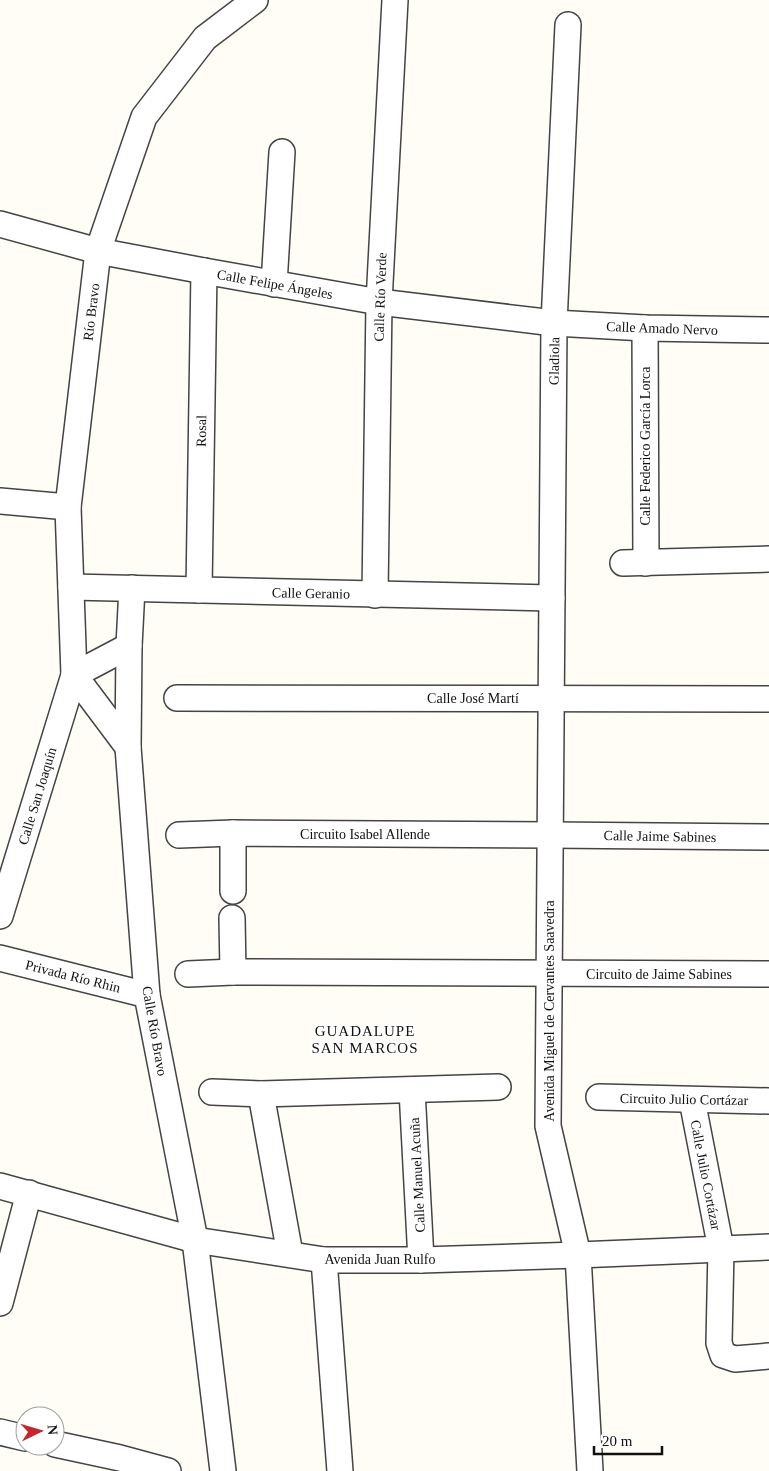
<svg xmlns="http://www.w3.org/2000/svg" width="769" height="1471" viewBox="0 0 769 1471" font-family="'Times New Roman',serif">
  <style>
    .lines { fill: none; stroke-linecap: round; stroke-linejoin: round }
    .street-casing { stroke: #444; stroke-width: 28 }
    .street { stroke: #fff; stroke-width: 25 }
    .labels { text-anchor: middle; stroke-width: 5; stroke-linejoin: round; paint-order: stroke }
    .street-label { font-size: 14px; fill: #111; stroke: #fff }
    .neighbourhood-label { font-size: 15px; letter-spacing: 1px; fill: #111; stroke: #fff }
  </style>
  <rect width="100%" height="100%" fill="#fffdf5"/>
  <g class="lines">
    <defs>
      <g id="street">
        <path d="M568,25L554,323L548,1126L578,1255L590,1471"/>
        <path d="M0,224L98,251L204,271L379,302L554,323L645,328L769,330"/>
        <path d="M274,284L282,152"/>
        <path d="M645,328L646,563"/>
        <path d="M0,501L68,507"/>
        <path d="M623,563L769,559"/>
        <path d="M71,587L552,598"/>
        <path d="M132,588L129,646L128,747L147,995L195,1240L223,1471"/>
        <path d="M199,590L204,271"/>
        <path d="M375,595L379,302L395,0"/>
        <path d="M74,675L128,747"/>
        <path d="M74,675L129,646"/>
        <path d="M177,698L769,699"/>
        <path d="M233,833V891"/>
        <path d="M179,835L233,833L551,835L769,837"/>
        <path d="M0,916L74,675L68,507L98,251L144,117L205,38L255,0"/>
        <path d="M232,918L233,972"/>
        <path d="M0,958L147,995"/>
        <path d="M188,974L233,972L769,974"/>
        <path d="M412,1090L421,1260"/>
        <path d="M212,1092L261,1094L498,1087"/>
        <path d="M261,1094L290,1254"/>
        <path d="M599,1097L769,1101"/>
        <path d="M692,1100L721,1249L719,1343L723,1355L735,1359L769,1356"/>
        <path d="M0,1186L195,1240L324,1260H421L578,1255L769,1247"/>
        <path d="M324,1260L340,1471"/>
        <path d="M0,1303L29,1193"/>
        <path d="M0,1432L25,1438"/>
        <path d="M55,1444L120,1458L168,1471"/>
      </g>
    </defs>
    <use href="#street" class="street-casing"/>
    <use href="#street" class="street"/>
  </g>
  <g class="labels">
    <g class="street-label">
      <text transform="translate(275 284) rotate(10)" y="5">Calle Felipe Ángeles</text>
      <text transform="translate(380 297) rotate(-88)" y="5">Calle Río Verde</text>
      <text transform="translate(91 312) rotate(-83)" y="5">Río Bravo</text>
      <text transform="translate(662 328) rotate(2)" y="5">Calle Amado Nervo</text>
      <text transform="translate(554 361) rotate(-89)" y="5">Gladiola</text>
      <text transform="translate(201 431) rotate(-89)" y="5">Rosal</text>
      <text transform="translate(645 446) rotate(-90)" y="5">Calle Federico García Lorca</text>
      <text transform="translate(311 593) rotate(1)" y="5">Calle Geranio</text>
      <text x="473" y="703">Calle José Martí</text>
      <text transform="translate(37 796) rotate(-73)" y="5">Calle San Joaquín</text>
      <text x="365" y="839">Circuito Isabel Allende</text>
      <text transform="translate(660 836) rotate(1)" y="5">Calle Jaime Sabines</text>
      <text x="659" y="979">Circuito de Jaime Sabines</text>
      <text transform="translate(73 976) rotate(14)" y="5">Privada Río Rhin</text>
      <text transform="translate(549 1011) rotate(-90)" y="5">Avenida Miguel de Cervantes Saavedra</text>
      <text transform="translate(155 1031) rotate(80)" y="5">Calle Río Bravo</text>
      <text transform="translate(684 1099) rotate(1)" y="5">Circuito Julio Cortázar</text>
      <text transform="translate(417 1175) rotate(-93)" y="5">Calle Manuel Acuña</text>
      <text transform="translate(706 1175) rotate(79)" y="5">Calle Julio Cortázar</text>
      <text x="380" y="1264">Avenida Juan Rulfo</text>
    </g>
    <g class="neighbourhood-label">
      <text x="365" y="1036">GUADALUPE<tspan x="365" dy="17">SAN MARCOS</tspan></text>
    </g>
  </g>
  <g transform="translate(40 1431) rotate(85)"><circle r="24" fill="#ffffff" stroke="#a0a0a0"/>
  <path d="M0-4L9 19L0 12L-9 19Z" fill="#c4262e"/>
  <text y="-8" font-size="14" font-weight="bold" text-anchor="middle" fill="#111111">N</text>
  </g>
  <path d="M594 1446v8h68v-8" fill="none" stroke="#111111" stroke-width="2.5"/>
  <text x="602" y="1446" font-size="15" fill="#111111" stroke="#ffffff" stroke-width="4" paint-order="stroke">20 m</text>
</svg>
